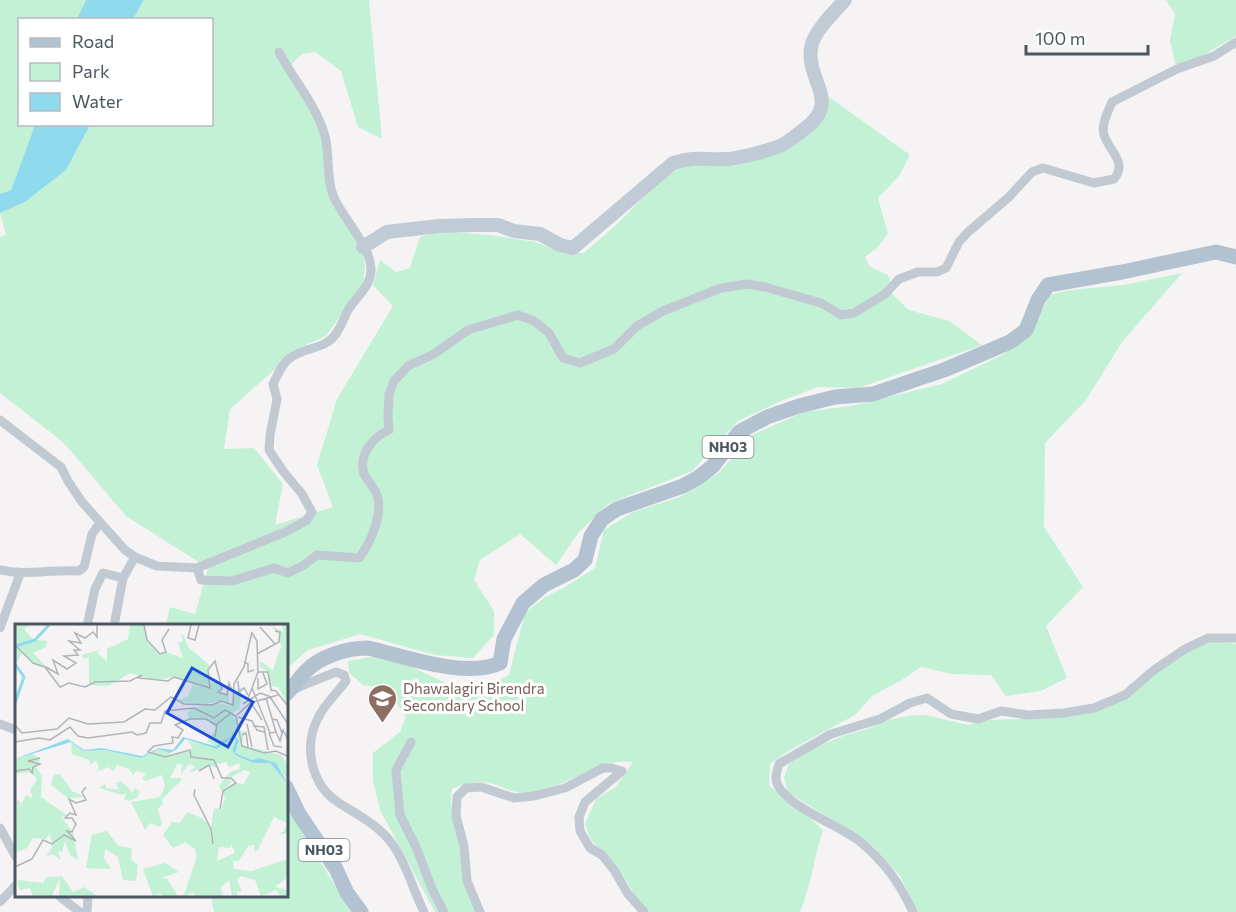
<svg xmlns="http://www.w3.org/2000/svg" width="1236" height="912" viewBox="0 0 1236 912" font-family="Commissioner,sans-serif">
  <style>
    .green { fill: #c3f1d5 }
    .water { fill: #90daee }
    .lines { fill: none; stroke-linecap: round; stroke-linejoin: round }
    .street { stroke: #c1cad2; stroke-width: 9 }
    .secondary { stroke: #c1cbd6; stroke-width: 14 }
    .primary { stroke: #b3c2d1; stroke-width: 15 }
    .labels { text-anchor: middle; stroke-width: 6; stroke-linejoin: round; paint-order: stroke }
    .shield { fill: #fff; stroke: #808990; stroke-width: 1.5 }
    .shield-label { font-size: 14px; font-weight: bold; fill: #4a5661 }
    .education-label { font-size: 15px; fill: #785e54; stroke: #fff; text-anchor: start }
    .inset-river { fill: none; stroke: #90daee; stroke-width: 3 }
    .inset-road { fill: none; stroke: #b1b4b9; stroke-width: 1.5 }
    .view { fill: #1d4ed8; fill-opacity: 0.15; stroke: #1d4ed8; stroke-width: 3 }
    .inset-edge { fill: none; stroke: #4a5661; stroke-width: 3 }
  </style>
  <rect width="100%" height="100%" fill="#f5f3f3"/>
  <g class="green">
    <path d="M0,0H86L77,19L20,20V124L35,125L11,190L0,194Z"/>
    <path d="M144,0H369L382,139L358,127L341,71L315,52L302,54L291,65L316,108L333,191L361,236L365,267L363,285L326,336L299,348L230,409L224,449L254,448L283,484L275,525L333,507L317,465L337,399L393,306L373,285L380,260L396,272L410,268L420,237L441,231L490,235L535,242L563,253H584L617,224L656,185L682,166H735L772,155L824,115L829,97L910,155L899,176L878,198L888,234L877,248L865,257L869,266L888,275L893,295L909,310L949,321L982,345L858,388L818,387L781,401L738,421L692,471L608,504L579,532L556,565L520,534L480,560L474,580L494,611V635L473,658L435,655L360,634L308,650L287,668L286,626L166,625L170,607L195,614L208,568L126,516L63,442L0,393V237L6,235L0,213L25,202L66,170L90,125L212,124V20L133,19Z"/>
    <path d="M1166,0H1236V36L1200,57L1176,66L1170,41L1175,14Z"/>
    <path d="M1182,273L1122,342L1086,400L1045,443L1044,527L1083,587L1046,626L1067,678L1041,691L1006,696L991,675L952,674L921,667L900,681L872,696L855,715L790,750L770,764L769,785C786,801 806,813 823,830C814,857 811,886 800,912H650C635,903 632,887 622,874C614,862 602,853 593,842C589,837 587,830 585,824L596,799L616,787L633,762C596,757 565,790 528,793C515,794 505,787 493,784C478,780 466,783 452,789C448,812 458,830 462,853C465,875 465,894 477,912H435L380,810L373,781V753L400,732L406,717L387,689L363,685L349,673L348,661L378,656L410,666L448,684L480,690L509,675L525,613L545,597L565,587L595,568L604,530L633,512L680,497L719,473L752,435L804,412L851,406L942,384L1002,355L1031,334L1050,295L1070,290L1124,285Z"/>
    <path d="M1212,640L1236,644V912H918L900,876L874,847L788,792L784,778L789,764L816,747L843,736L867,729L888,720L908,716L926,715L968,725L990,720L1048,718L1079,715L1105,708L1129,696L1145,681L1192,649Z"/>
    <path d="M287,807L351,912H214L211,896H286Z"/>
  </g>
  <g class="water">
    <path d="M86,0H144L133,19H77Z"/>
    <path d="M35,125H90L66,170L25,202L0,213V194L11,190Z"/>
  </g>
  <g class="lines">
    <g class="street">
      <path d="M0,420L61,467L68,481L82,502L125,550L135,557L157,566L197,568L285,532L306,521L312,512L302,494L283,471L269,450L270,435L277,399L273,384C278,375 281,364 290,358C306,346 327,350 337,332C341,326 344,319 347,312C355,297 372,287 371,268C370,245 341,216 333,195C326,177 330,155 325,136C316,104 294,81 279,52"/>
      <path d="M197,568L201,580L232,581L274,568L288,573L304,565L317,555L359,558C370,544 382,516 378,498C376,489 368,482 364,474C358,455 373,437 389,430L388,417L389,394L394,381L408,366L434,354L468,330L518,315L534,321L549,333L563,358L580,363L614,349L637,326L663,311L721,288L747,284L765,287L821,303L841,315L854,313L885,294L899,279L918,272H937L946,268L959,242L967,233L1009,197L1032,172L1043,168L1094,183L1114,179C1128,162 1109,151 1104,135C1101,124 1108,112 1112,102L1177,69L1214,56L1236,42"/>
      <path d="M0,570C26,576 52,569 79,571L84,567L92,534L100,523"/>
      <path d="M87,626L95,589L103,573L123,578"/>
      <path d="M114,626L123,578L135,557"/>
      <path d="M0,628L20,574"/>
      <path d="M294,689L336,672L344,675L346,681C337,693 324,705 318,718C303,747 311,785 339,803C358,815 380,826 393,845C407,865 413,890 424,912"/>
      <path d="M0,724L16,730"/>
      <path d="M411,742L396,770L400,815L416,847L433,891L444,912"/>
      <path d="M0,828L16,857"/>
      <path d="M59,896L80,912"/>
      <path d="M0,902L16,885"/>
      <path d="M87,912L88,896"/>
      <path d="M480,912L467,881L464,846L456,816L457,797L466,788L481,787L514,798L534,796L565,788L603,768H612L622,771L585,802L579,817L580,831L590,848L602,855L614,870L628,894L644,912"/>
      <path d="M913,912C899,882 884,861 858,840C840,826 776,802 776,778C776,773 778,768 779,764L831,734L880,719L910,703L927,698L951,714L978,719L1001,711L1028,715L1064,713L1094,708L1125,695L1154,670L1185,649L1208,638H1236"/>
    </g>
    <path class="secondary" d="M363,247L387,232L439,226L474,225H498L514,231L540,234L560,245L573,248L673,163C698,156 703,160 727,159C738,159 769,150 780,146C788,143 796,135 803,130C843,102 806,82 811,48C813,32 835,11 845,0"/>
    <g class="primary">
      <path d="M286,694C294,687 299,678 306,671C321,656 347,648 368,648C405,656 466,679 500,663L504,639L523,603L544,585L574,570L585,560L591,536L602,519L617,509L683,486L699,477L713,466L739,432L767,417L799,406L835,397L873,394L944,370L1010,342L1026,330L1038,300L1048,285L1122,272L1216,252L1236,257"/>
      <path d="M286,787L299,814L336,869L347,893L361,912"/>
    </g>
  </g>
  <defs>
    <symbol id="school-pin" viewBox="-11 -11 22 30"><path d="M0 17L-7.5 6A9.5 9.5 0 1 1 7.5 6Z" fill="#8d6e63" stroke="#fff"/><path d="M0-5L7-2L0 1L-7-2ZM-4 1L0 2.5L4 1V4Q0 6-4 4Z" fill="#fff"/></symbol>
  </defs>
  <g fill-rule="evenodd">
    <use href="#school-pin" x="366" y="682" width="33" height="45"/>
  </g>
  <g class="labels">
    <g class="shield">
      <rect x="702.5" y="436" width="51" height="22" rx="4.5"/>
      <rect x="298.5" y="839" width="51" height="22" rx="4.5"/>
    </g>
    <g class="shield-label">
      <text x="728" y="452">NH03</text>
      <text x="324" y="855">NH03</text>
    </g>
    <g class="education-label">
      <text x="403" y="694">Dhawalagiri Birendra<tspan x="403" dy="17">Secondary School</tspan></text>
    </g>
  </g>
  <g transform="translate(15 624)">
    <rect width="273" height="273" fill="#f5f3f3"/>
    <path d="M14,1L9,5L17,15L32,17L31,23L18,29L31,42L20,39L7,29L0,41V2ZM115,1H129L132,17L145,30L151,28L168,34L163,19L168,17L166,10L169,12L173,23L194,41V60L202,55L206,65L203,68L212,72L214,59V81L208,76L187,81L162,77L173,72L178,60L191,64L158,53L139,56L115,49L93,62L74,61V33L69,35L67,31L85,26L82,29L92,37V25L113,15ZM255,1L268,8L267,1H273V81L263,63L257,62L256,71L252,47L245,43V37L258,46L266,22L263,9ZM227,63L225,84L218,89L226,107H229L227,121L266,131L273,141V156L258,138L245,134L237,136L220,129L222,112L200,122L192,117L201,104L191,95H174L172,90L177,84L205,79L215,82L220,67ZM217,113L221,116L217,126L220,131L238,139H255L273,160V209L263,211L269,207L272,199L259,193L242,227H239L240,221L233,222L224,237H218L219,245L237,247L273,235V253L260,263L273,266V272H265L261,266L246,272L240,256L226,252L222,256L227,268L222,267V272H217L214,256L206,263L207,272H181L177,268L172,272H148L145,269L138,272L128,245L150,239L164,248L146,254L152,255L163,272L169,271L182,232L180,225L170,218L158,224L148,211L157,198L165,199L172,188L187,194L196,203L199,184L206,185L210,174L204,162L215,148L224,145L225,139L214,143L211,138L201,140L203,144L193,142L174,149L180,142L174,140L166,150L167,140H162L155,154H166V157L147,175L148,180L143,185L147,200L144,203L135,199L130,206L116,178L145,173L150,162L147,151L131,157L127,155L131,149L121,147L118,151L114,145L102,141L98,148L94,143L81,148L84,144L81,136L76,141L74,136L57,130L56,118L68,127L90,126L126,134L144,125L155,129L164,122L151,133L176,127L174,133L177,122L172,117L202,124ZM229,146L235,148L229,160L220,159L208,166L216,159L215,154ZM216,220L220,229L202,237L204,223L215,224ZM16,129L26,135L21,143L27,152L26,173L53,192L46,193L58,208L63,236L55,231L50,217L47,228L43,227L46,236L37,230L31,233L37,223L35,210L31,215L18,214L12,224L1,228L2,176L6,178L4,185L11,171L18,174L15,166L22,155L14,147L10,152L12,148L0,150V135ZM45,150L57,167L70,173L53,174L36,161L39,151ZM106,157L118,169L119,164L125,167L123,173L114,177L109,175L112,169L107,171L84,164L90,160L91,164L104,166L101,159ZM92,207L103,222L117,224L116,236L123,241L121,257L108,256L103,233L90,225L89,234L96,245L71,244L77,211ZM47,252L58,268L69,263L82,272H44L45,254L37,272H18L15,264L5,266L3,261V256L28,259L32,253Z" fill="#c3f1d5" fill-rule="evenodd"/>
    <path d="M219,111L224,116L220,129L237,136L245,134L261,139L273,160L255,139H238L220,131L217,126L221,116L217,113L202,125L170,115L162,125L155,129L144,125L126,134L90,126L68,127L56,118L0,135L53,115L69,126L86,124L127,132L144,124L158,126L168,113L200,122Z" fill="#90daee"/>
    <path class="inset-river" d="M1,22L20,16L34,1M0,40L9,53L0,79"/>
    <path class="inset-road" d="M129,1L132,16L145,30L151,28L147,16L154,5M176,1L173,14L180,16L184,1M245,3L260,20M237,9L242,17L243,48L237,64L255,109L261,108L265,117L268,106L273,116M0,21L18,39L30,43L45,63L54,59L70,63L80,58L115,57L127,51L124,54L153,57L159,53L195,64L193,46L200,37L207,65L203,68L212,71L214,59L217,67M242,30L264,18L265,8L260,7M229,38L233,40V48L239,46M31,43L43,50L38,36L52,45L61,39L49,32L63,31L59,26H65L54,17L66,19L60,9L70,14L78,8L82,13V1M243,48H253L256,66L261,67L273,82M243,54V65L252,60L248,49M223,57L224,68L229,64L233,71M237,64L233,74L247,96M255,73L273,100M251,74L261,108M228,80L245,69L256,73M222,91L235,79L263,71M223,93L237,97L242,106L249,108M257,95L262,96L267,109M232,100L237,123M0,101L7,109L42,105L54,94L73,100L109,98L130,85L140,86L156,73L169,80L197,81L206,77L218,81L219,60L229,43L237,8M201,101L191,95H175L160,101L168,106L163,114L157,113L158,119L139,122L133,128L150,133L175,126L176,133L199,136L207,154H216L221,159L208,167L205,185M238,102L249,103L253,126M254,109L259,122L267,123M227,111L231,109L233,123M200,113L202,100L216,89M0,118L24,114L35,116L55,103L63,112L73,114L117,108L122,111L131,109L135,99H146L150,87L179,84L199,94L210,86L221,92L227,122L249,129L261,127L272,132M0,147L14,145L17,149L18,143L25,140L13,137L25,134M184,147L194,141L199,155M180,165L179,171L196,205L198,220M0,243L17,235L28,216L37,220L49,211L61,217L52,207L57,208L61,200L57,194H50L55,189L61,191L54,175L61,179L71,176L67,168L71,163"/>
    <path class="view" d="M177,44L238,78L213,123L152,89Z"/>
    <rect width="273" height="273" class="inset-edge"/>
  </g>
  <rect x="18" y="18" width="195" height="108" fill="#ffffff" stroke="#b7bbc0" stroke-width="1.5"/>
  <rect x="30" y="38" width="30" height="9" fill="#b3c2d1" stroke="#b7bbc0" stroke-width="1.5"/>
  <text x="72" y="48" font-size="18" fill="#4a5661">Road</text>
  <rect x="30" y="63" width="30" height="18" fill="#c3f1d5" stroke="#b7bbc0" stroke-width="1.5"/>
  <text x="72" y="78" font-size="18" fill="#4a5661">Park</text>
  <rect x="30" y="93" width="30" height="18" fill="#90daee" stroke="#b7bbc0" stroke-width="1.5"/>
  <text x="72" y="108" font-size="18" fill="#4a5661">Water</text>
  <path d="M1026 45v9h122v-9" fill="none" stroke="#4a5661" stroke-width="3"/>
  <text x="1035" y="45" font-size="18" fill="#4a5661" stroke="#ffffff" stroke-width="4.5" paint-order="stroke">100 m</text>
</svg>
